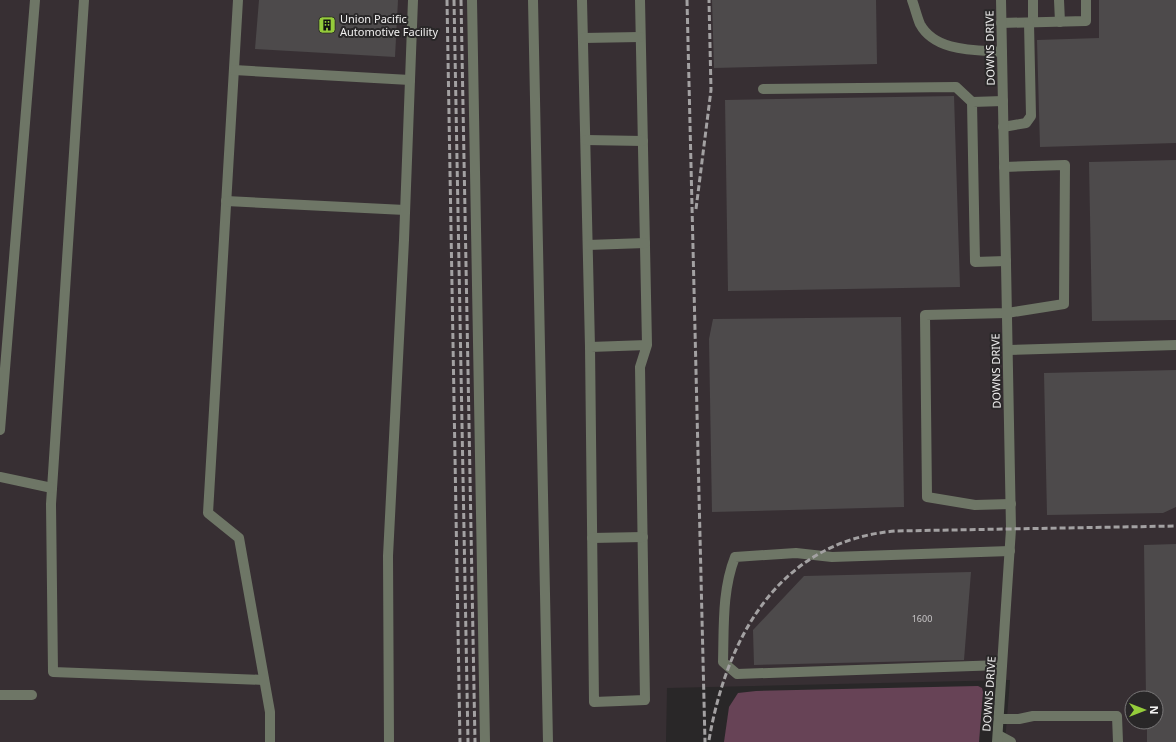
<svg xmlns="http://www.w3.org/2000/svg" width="1176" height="742" viewBox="0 0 1176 742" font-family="'Noto Sans',sans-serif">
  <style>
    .built { fill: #372f33; fill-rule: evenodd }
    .forest { fill: #674356 }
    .building { fill: #4d4a4b }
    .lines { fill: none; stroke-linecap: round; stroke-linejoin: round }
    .minor { stroke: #6e7666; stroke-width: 10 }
    .rail { stroke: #a3a1a2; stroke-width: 3; stroke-dasharray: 6 3; stroke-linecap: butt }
    .labels { text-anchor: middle; stroke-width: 4; stroke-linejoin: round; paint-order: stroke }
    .number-label { font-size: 9px; fill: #c8c6c7 }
    .poi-label { font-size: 11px; fill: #f1f0f0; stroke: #292728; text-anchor: start }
    .street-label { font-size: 11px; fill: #f1f0f0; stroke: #292728 }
  </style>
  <rect width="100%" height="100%" fill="#292728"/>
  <path class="built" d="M0,0H1176V742H1005L1010,680L667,688L666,742H0ZM1132,698H1156V722H1132Z"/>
  <path class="forest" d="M978,686L982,688L983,692L979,742H724L729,707L738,693L756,691Z"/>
  <g class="building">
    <path d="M259,0H398L395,57L255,49Z"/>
    <path d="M712,0H876L877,64L714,68Z"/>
    <path d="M1099,0H1176V143L1040,147L1037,40L1099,38Z"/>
    <path d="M954,96L960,287L728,291L725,100Z"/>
    <path d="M1176,160V320L1092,321L1089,162Z"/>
    <path d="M901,317L904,507L712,512L709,339L713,319Z"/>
    <path d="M1176,370V507L1163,513L1047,515L1044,373Z"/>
    <path d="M1176,544V742H1147V722H1156V698H1146L1144,545Z"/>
    <path d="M971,572L964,660L754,665L753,630L804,576Z"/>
  </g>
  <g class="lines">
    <g class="minor">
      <path d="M84,0L51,504L53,672L264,680"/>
      <path d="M238,0L208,513L239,538L270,712V742"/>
      <path d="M472,0L485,742"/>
      <path d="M533,0L548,742"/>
      <path d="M582,0L590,347"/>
      <path d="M640,0L647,345L640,367L645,700L594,702L590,347L647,345"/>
      <path d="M912,0C915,8 917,17 920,24C935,52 975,50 1002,52"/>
      <path d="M1033,0V22"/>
      <path d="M1059,0L1060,22"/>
      <path d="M1001,23L1086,21V0"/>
      <path d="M583,38L640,37"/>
      <path d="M234,70L410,80"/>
      <path d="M763,89L956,87L972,102"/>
      <path d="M1003,101L972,102L975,262L1006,261"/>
      <path d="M1003,127L1026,123L1031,116L1029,23"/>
      <path d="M586,140L643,141"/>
      <path d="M1004,167L1065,165L1064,304L1007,313L925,315L927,497L975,505L1011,504"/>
      <path d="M226,201L405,210"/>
      <path d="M588,245L645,243"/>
      <path d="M1008,350L1176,345"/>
      <path d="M0,430L35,0"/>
      <path d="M0,477L52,488"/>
      <path d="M592,538L643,537"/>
      <path d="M1002,665L737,674L723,662C724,627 722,590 735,557L796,553L832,557L1010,551"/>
      <path d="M0,695H32"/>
      <path d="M999,719H1019L1033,716H1117L1118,742"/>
      <path d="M998,735L1011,742"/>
      <path d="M389,742L388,556L404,240L413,0"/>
      <path d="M997,742L1011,529L1001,0"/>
    </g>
    <g class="rail">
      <path d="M447,0L460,742"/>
      <path d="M454,0L468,742"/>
      <path d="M461,0L475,742"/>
      <path d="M687,0L705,742"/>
      <path d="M696,209L711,90L709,0"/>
      <path d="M709,740C727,636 780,541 895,531L1176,526"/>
    </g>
  </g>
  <defs>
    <symbol id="building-square" viewBox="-11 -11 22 22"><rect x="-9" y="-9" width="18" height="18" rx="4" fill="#95cc3b" stroke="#292728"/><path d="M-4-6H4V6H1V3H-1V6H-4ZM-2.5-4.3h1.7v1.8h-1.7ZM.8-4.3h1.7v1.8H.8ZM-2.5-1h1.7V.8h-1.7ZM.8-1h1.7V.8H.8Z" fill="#111"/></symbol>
  </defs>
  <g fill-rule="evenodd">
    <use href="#building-square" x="317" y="15" width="20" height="20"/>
  </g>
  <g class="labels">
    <g class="number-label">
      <text x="922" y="622">1600</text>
    </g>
    <g class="poi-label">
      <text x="340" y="23">Union Pacific<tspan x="340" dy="13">Automotive Facility</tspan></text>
    </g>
    <g class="street-label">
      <text transform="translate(990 48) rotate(-91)" y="4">DOWNS DRIVE</text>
      <text transform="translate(996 371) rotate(-91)" y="4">DOWNS DRIVE</text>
      <text transform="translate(989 694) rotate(-86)" y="4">DOWNS DRIVE</text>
    </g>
  </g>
  <g transform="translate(1144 710) rotate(90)"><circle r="19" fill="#292728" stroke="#797778"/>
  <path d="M0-3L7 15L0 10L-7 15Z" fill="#95cc3b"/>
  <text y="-6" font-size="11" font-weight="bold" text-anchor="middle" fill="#f1f0f0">N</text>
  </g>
</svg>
